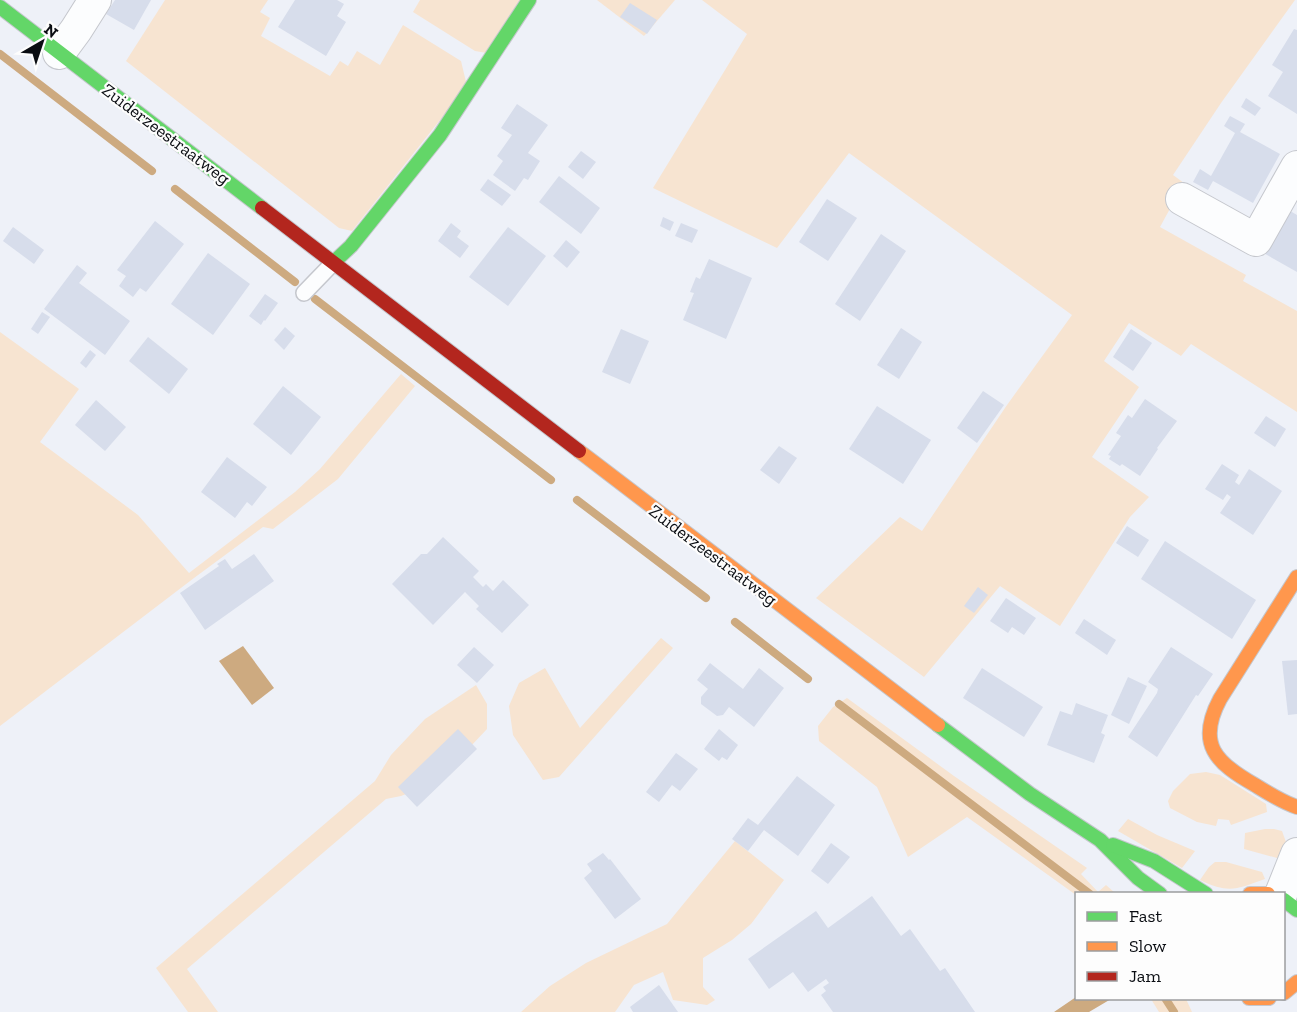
<svg xmlns="http://www.w3.org/2000/svg" width="1297" height="1012" viewBox="0 0 1297 1012" font-family="'Zilla Slab',serif">
  <style>
    .green { fill: #f7e4d1 }
    .water { fill: #cdaa80 }
    .lines { fill: none; stroke-linecap: round; stroke-linejoin: round }
    .stream { stroke: #cdaa80; stroke-width: 8 }
    .building { fill: #d7ddeb }
    .lane-casing { stroke: #c5c7cd; stroke-width: 18 }
    .street-casing { stroke: #c5c7cd; stroke-width: 34 }
    .fast-casing { stroke: #c5c7cd; stroke-width: 16 }
    .slow-casing { stroke: #c5c7cd; stroke-width: 16 }
    .jam-casing { stroke: #c5c7cd; stroke-width: 16 }
    .lane { stroke: #fcfdfe; stroke-width: 15 }
    .street { stroke: #fcfdfe; stroke-width: 32 }
    .fast { stroke: #63d668; stroke-width: 14 }
    .slow { stroke: #ff974d; stroke-width: 14 }
    .jam { stroke: #b3261e; stroke-width: 14 }
    .labels { text-anchor: middle; stroke-width: 4.5; stroke-linejoin: round; paint-order: stroke }
    .street-label { font-size: 18px; fill: #0a0d12; stroke: #fdfdfd }
  </style>
  <rect width="100%" height="100%" fill="#eef1f8"/>
  <g class="green">
    <path d="M165,0H268L260,12L270,18L261,36L330,76L340,61L348,66L357,51L380,65L403,25L461,61L467,86L352,231L339,228L126,61Z"/>
    <path d="M420,0H521L487,53L475,51L413,12Z"/>
    <path d="M597,0H675L644,36Z"/>
    <path d="M702,0H1295L1221,103L1173,175L1184,183L1160,227L1246,275L1243,281L1297,311V412L1191,344L1181,356L1129,323L1104,361L1139,387L1092,457L1149,497L1130,517L1060,626L1000,586L924,677L816,598L900,517L922,531L1007,405L1072,315L849,153L777,248L653,188L747,34Z"/>
    <path d="M0,332L79,389L40,442L138,515L189,573L295,492L320,469L401,374L415,386L338,479L273,529L263,527L194,578L0,726Z"/>
    <path d="M661,638L673,648L559,777L543,780L513,735L509,706L519,683L545,668L580,728Z"/>
    <path d="M476,685L487,704V729L437,782L401,796L386,799L187,969L218,1012H188L156,968L375,781L391,755L425,719Z"/>
    <path d="M847,698L954,776L1087,868L1081,874L1098,892L1106,885L1115,893L1076,894V895L967,817L908,857L877,787L819,741L818,726L833,707Z"/>
    <path d="M1206,772L1220,775L1266,804L1267,812L1231,825L1229,820L1218,819L1216,826L1197,822L1170,808L1168,801L1173,791L1190,774Z"/>
    <path d="M1128,819L1157,835L1195,851L1182,868L1118,831Z"/>
    <path d="M1265,829H1274L1282,831L1286,842L1281,856L1277,858L1244,849L1245,833Z"/>
    <path d="M735,841L784,880L751,924L732,940L703,958V987L715,1000L707,1005L673,1000L663,972L634,985L615,1012H521L550,986L586,963L667,924Z"/>
    <path d="M1215,862H1226L1262,872L1265,879C1237,889 1229,894 1200,880L1209,867Z"/>
    <path d="M1151,999H1186L1192,1012H1159Z"/>
  </g>
  <g class="water">
    <path d="M243,646L274,688L252,705L219,661Z"/>
    <path d="M1076,997V998L1111,999L1089,1012H1054Z"/>
  </g>
  <g class="lines">
    <g class="stream">
      <path d="M0,54L152,171"/>
      <path d="M175,189L295,282"/>
      <path d="M315,299L551,480"/>
      <path d="M577,500L706,598"/>
      <path d="M735,622L808,679"/>
      <path d="M839,704L1090,894"/>
      <path d="M1165,998L1174,1012"/>
    </g>
  </g>
  <g class="building">
    <path d="M115,0H151L134,30L106,14Z"/>
    <path d="M295,0H337L344,4L337,16L346,22L326,56L278,27Z"/>
    <path d="M630,3L657,20L647,34L620,17Z"/>
    <path d="M1294,29L1297,30V114L1268,96L1283,72L1272,65Z"/>
    <path d="M1246,98L1261,108L1255,116L1241,107Z"/>
    <path d="M517,104L548,125L528,153L540,161L528,180L524,178L515,191L493,175L503,161L497,156L512,135L501,128Z"/>
    <path d="M1230,116L1245,124L1240,132L1280,154L1253,203L1213,181L1208,190L1193,182L1200,169L1211,176L1235,133L1224,126Z"/>
    <path d="M581,151L596,162L583,179L568,167Z"/>
    <path d="M559,176L600,208L581,234L539,202Z"/>
    <path d="M488,179L511,195L502,206L480,190Z"/>
    <path d="M827,199L857,218L828,261L799,242Z"/>
    <path d="M1285,208L1297,215V272L1260,251Z"/>
    <path d="M663,217L674,222L670,231L660,226Z"/>
    <path d="M155,221L184,244L146,292L140,288L133,297L119,286L126,276L117,270Z"/>
    <path d="M451,223L461,231L457,237L469,246L460,258L438,241Z"/>
    <path d="M681,223L698,230L692,243L675,236Z"/>
    <path d="M13,227L44,250L34,264L3,241Z"/>
    <path d="M508,227L546,256L508,306L469,277Z"/>
    <path d="M881,234L906,251L860,321L835,304Z"/>
    <path d="M566,240L580,252L567,268L553,256Z"/>
    <path d="M208,253L250,284L213,335L171,304Z"/>
    <path d="M709,259L752,278L726,339L683,320L694,293L690,292L696,277L700,279Z"/>
    <path d="M77,265L87,273L79,283L130,321L105,355L44,309Z"/>
    <path d="M265,294L278,303L265,321L264,320L261,325L249,316Z"/>
    <path d="M42,312L50,317L38,334L31,329Z"/>
    <path d="M285,327L295,336L284,350L274,340Z"/>
    <path d="M901,328L922,342L899,379L877,365Z"/>
    <path d="M621,329L649,341L630,384L602,372Z"/>
    <path d="M1131,329L1152,343L1133,371L1113,357Z"/>
    <path d="M148,337L188,369L169,394L129,361Z"/>
    <path d="M90,350L96,355L86,368L80,363Z"/>
    <path d="M283,386L321,417L291,455L253,424Z"/>
    <path d="M983,391L1004,405L977,443L957,428Z"/>
    <path d="M1145,399L1177,421L1157,448L1158,449L1140,476L1122,464L1120,466L1109,459L1111,456L1108,455L1121,436L1116,433L1128,415L1132,418Z"/>
    <path d="M96,400L126,427L105,451L75,425Z"/>
    <path d="M877,406L931,440L903,484L849,449Z"/>
    <path d="M1266,416L1286,429L1275,447L1254,433Z"/>
    <path d="M779,446L797,458L779,484L760,470Z"/>
    <path d="M227,457L267,487L252,506L247,502L235,518L201,492Z"/>
    <path d="M1222,464L1239,475L1235,482L1239,485L1249,469L1282,491L1253,535L1220,513L1231,497L1227,494L1223,500L1205,489Z"/>
    <path d="M1127,526L1149,540L1138,557L1116,543Z"/>
    <path d="M443,537L479,571L473,577L483,587L486,584L493,591L503,580L529,605L502,633L476,609L479,606L465,592L433,625L392,584L421,554H427Z"/>
    <path d="M1165,541L1256,600L1232,639L1141,579Z"/>
    <path d="M254,554L274,581L205,630L180,593L219,566L217,564L225,559L232,569Z"/>
    <path d="M978,587L988,595L974,613L964,606Z"/>
    <path d="M1006,598L1036,618L1024,635L1012,627L1008,633L990,621Z"/>
    <path d="M1084,619L1116,640L1107,655L1075,633Z"/>
    <path d="M474,647L494,665L477,683L457,665Z"/>
    <path d="M1171,647L1213,674L1198,696L1196,695L1157,757L1128,737L1157,693L1158,689L1148,682Z"/>
    <path d="M1297,660V714L1288,715L1282,661Z"/>
    <path d="M710,663L743,689L759,668L784,688L754,727L729,707L723,715L717,716L701,704V697L708,689L697,680Z"/>
    <path d="M982,668L1043,707L1024,737L963,698Z"/>
    <path d="M1128,677L1147,686L1129,724L1111,715Z"/>
    <path d="M1076,703L1108,715L1101,733L1105,735L1094,763L1047,745L1060,711L1072,715Z"/>
    <path d="M458,729L477,749L417,807L398,787Z"/>
    <path d="M719,729L738,745L727,760L722,757L719,761L704,749Z"/>
    <path d="M676,753L698,769L680,791L672,785L659,802L646,792Z"/>
    <path d="M797,776L835,805L798,856L764,830L748,851L732,839L748,818L758,825Z"/>
    <path d="M831,843L850,857L828,884L811,871Z"/>
    <path d="M603,853L609,860L610,859L641,899L615,919L584,878L592,871L587,864Z"/>
    <path d="M872,896L901,936L910,929L940,971L945,968L975,1012H833L821,995L826,991L823,987L829,983L826,979L808,992L793,972L769,989L748,959L816,911L828,928Z"/>
    <path d="M659,985L678,1012H633L630,1007Z"/>
  </g>
  <g class="lines">
    <defs>
      <path id="lane" d="M304,293L334,262"/>
      <g id="street">
        <path d="M59,53L76,30L95,0"/>
        <path d="M1182,199L1256,240L1297,167"/>
        <path d="M1281,894L1297,854"/>
      </g>
      <g id="fast">
        <path d="M0,7L262,208"/>
        <path d="M334,262L351,246L440,135L529,0"/>
        <path d="M938,725L1030,794L1100,840L1138,878L1160,894"/>
        <path d="M1113,845L1154,861L1206,894"/>
        <path d="M1284,900L1297,910"/>
      </g>
      <g id="slow">
        <path d="M579,451L938,725"/>
        <path d="M1297,577L1220,699C1196,744 1216,763 1255,785C1268,793 1282,802 1297,807"/>
        <path d="M1250,894H1268"/>
        <path d="M1284,993L1297,982"/>
        <path d="M1249,998H1269"/>
      </g>
      <path id="jam" d="M262,208L579,451"/>
    </defs>
    <use href="#lane" class="lane-casing"/>
    <use href="#street" class="street-casing"/>
    <use href="#fast" class="fast-casing"/>
    <use href="#slow" class="slow-casing"/>
    <use href="#jam" class="jam-casing"/>
    <use href="#lane" class="lane"/>
    <use href="#street" class="street"/>
    <use href="#fast" class="fast"/>
    <use href="#slow" class="slow"/>
    <use href="#jam" class="jam"/>
  </g>
  <g class="labels">
    <g class="street-label">
      <text transform="translate(166 134) rotate(37)" y="6">Zuiderzeestraatweg</text>
      <text transform="translate(713 555) rotate(37)" y="6">Zuiderzeestraatweg</text>
    </g>
  </g>
  <rect x="1075" y="892" width="210" height="108" fill="#fdfdfd" stroke="#9c9d9f" stroke-width="1.5"/>
  <rect x="1087" y="912" width="30" height="9" fill="#63d668" stroke="#9c9d9f" stroke-width="1.5"/>
  <text x="1129" y="922" font-size="18" fill="#0a0d12">Fast</text>
  <rect x="1087" y="942" width="30" height="9" fill="#ff974d" stroke="#9c9d9f" stroke-width="1.5"/>
  <text x="1129" y="952" font-size="18" fill="#0a0d12">Slow</text>
  <rect x="1087" y="972" width="30" height="9" fill="#b3261e" stroke="#9c9d9f" stroke-width="1.5"/>
  <text x="1129" y="982" font-size="18" fill="#0a0d12">Jam</text>
  <g transform="translate(42 42) rotate(39)" stroke="#fdfdfd" stroke-width="4.5" paint-order="stroke">
  <path d="M0-4.5L10 22L0 15L-10 22Z" fill="#0a0d12"/>
  <text y="-9" font-size="16" font-weight="bold" text-anchor="middle" fill="#0a0d12">N</text>
  </g>
</svg>
